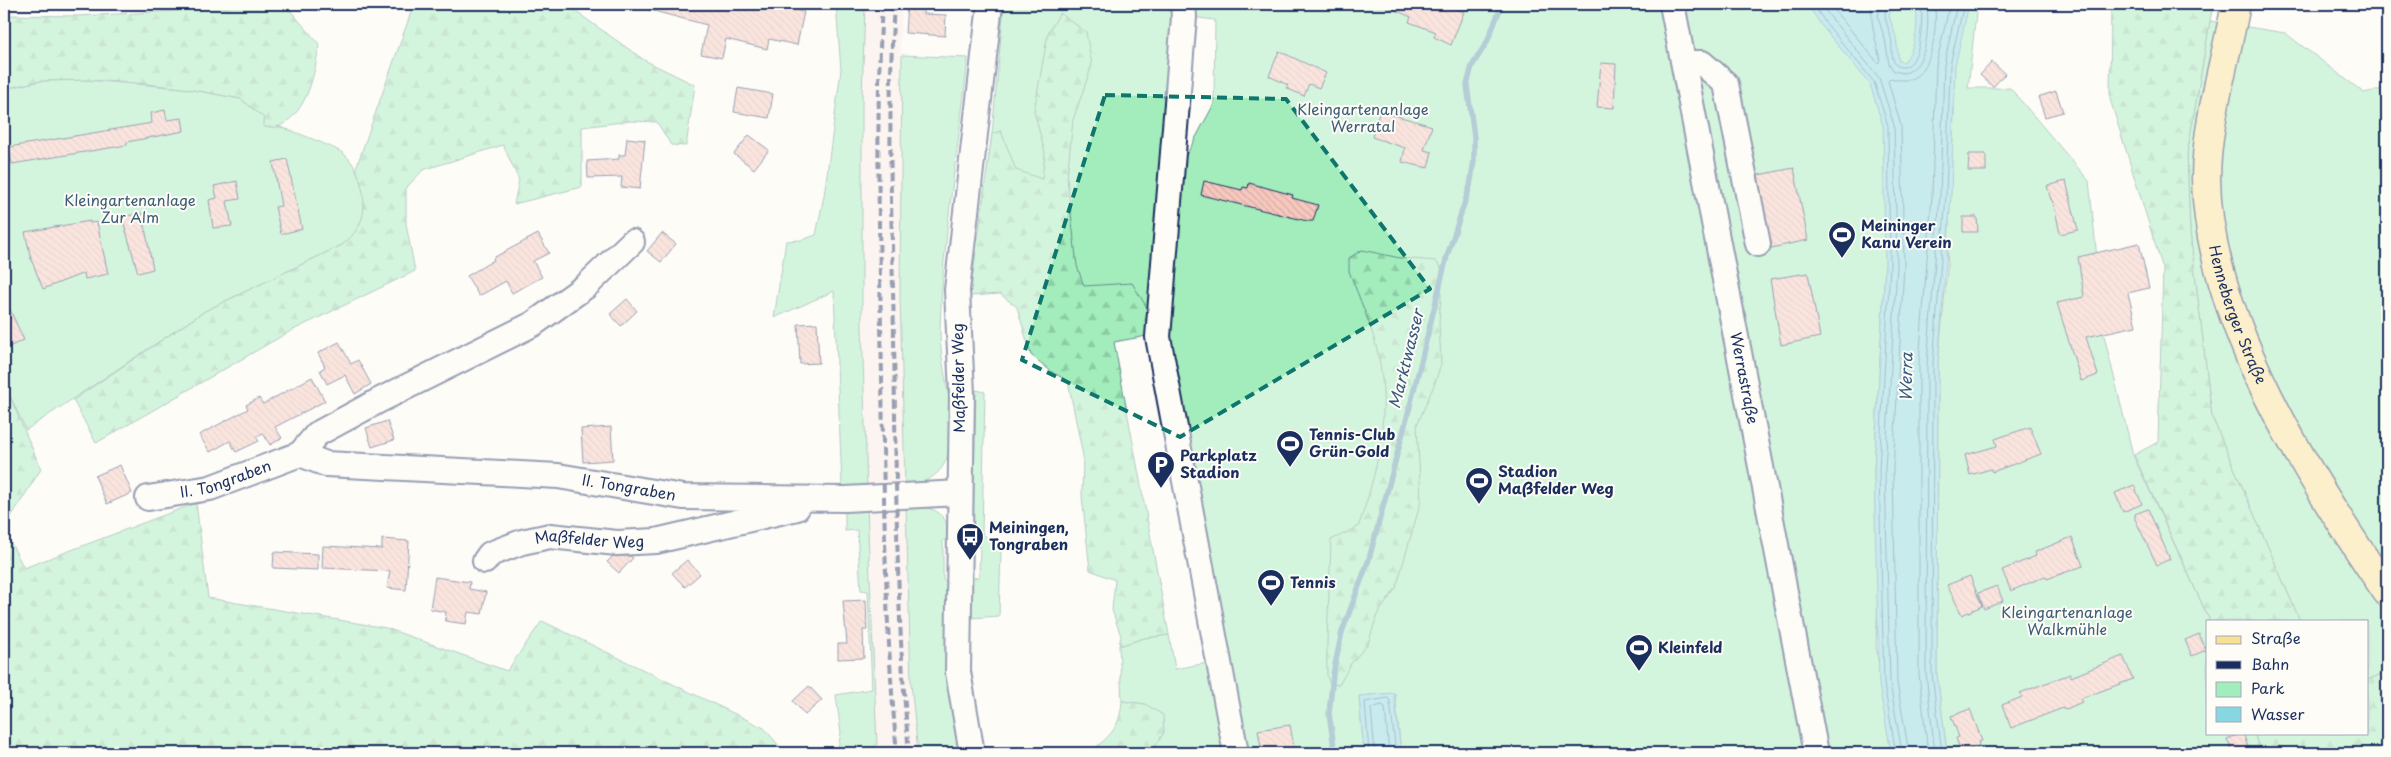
<svg xmlns="http://www.w3.org/2000/svg" width="2391" height="757" viewBox="0 0 2391 757" font-family="'Playpen Sans',sans-serif">
  <style>
    .built { fill: #fbece6 }
    .green { fill: #a3edbc; stroke: #5f8e8d }
    .forest { fill: url(#forest-firs); stroke: #5f8e8d }
    .water { fill: #87d7e3; stroke: #5c94ae }
    .lines { fill: none; stroke-linecap: round; stroke-linejoin: round }
    .shore { stroke: #467293; stroke-width: 1 }
    .stream { stroke: #5c94ae; stroke-width: 5.5 }
    .building { fill: url(#building-back-hatch); stroke: #1b2f5e }
    .minor-casing { stroke: #1b2f5e; stroke-width: 28 }
    .major-casing { stroke: #1b2f5e; stroke-width: 31 }
    .minor { stroke: #fdfcf7; stroke-width: 24 }
    .major { stroke: #fadf96; stroke-width: 28 }
    .rail { stroke: #1b2f5e; stroke-width: 4; stroke-dasharray: 8 4; stroke-linecap: butt }
    .marked { fill: none; stroke: #0f766e; stroke-width: 4; stroke-dasharray: 10 6; stroke-linejoin: round }
    .labels { text-anchor: middle; stroke-width: 4; stroke-linejoin: round; paint-order: stroke }
    .park-label { font-size: 15px; fill: #3d5e76; stroke: #fdfcf7 }
    .poi-label { font-size: 15px; font-weight: bold; fill: #1b2f5e; stroke: #fdfcf7; text-anchor: start }
    .street-label { font-size: 15px; fill: #1b2f5e; stroke: #fdfcf7 }
    .water-label { font-size: 16px; font-style: italic; fill: #36597f; stroke: #fdfcf7 }
  </style>
  <defs>
    <pattern id="forest-firs" width="22" height="20" patternUnits="userSpaceOnUse" patternTransform="scale(1.25)"><rect width="22" height="20" fill="#a3edbc"/><path d="M5 1l3.5 6h-7zM16 11l3.5 6h-7z" fill="#8ccca4"/></pattern>
    <pattern id="building-back-hatch" width="6" height="6" patternUnits="userSpaceOnUse" patternTransform="scale(1.25)"><rect width="6" height="6" fill="#f7c8be"/><path d="M-1 5l2 2M0 0l6 6M5-1l2 2" fill="none" stroke="#d3aca6"/></pattern>
  </defs>
  <rect width="100%" height="100%" fill="#fdfcf7"/>
  <filter id="ink" filterUnits="userSpaceOnUse"><feTurbulence type="fractalNoise" baseFrequency=".02" numOctaves="2"/><feDisplacementMap in="SourceGraphic" scale="10" xChannelSelector="R" yChannelSelector="G"/><feConvolveMatrix kernelMatrix="1 2 1 2 8 2 1 2 1" color-interpolation-filters="sRGB"/></filter>
  <g filter="url(#ink)">
    <path class="built" d="M865,4H902L900,45L902,55L900,296L911,683L918,753H878L873,701L862,326V98Z"/>
    <g class="green">
      <path d="M836,4H865L862,98V326L867,490L848,491L842,485L834,291L774,318L786,241L802,240L816,235L824,196L841,70Z"/>
      <path d="M1004,4H1178L1155,329L1012,272L970,296L992,134Z"/>
      <path d="M1190,4H1977L1968,88H2010L2089,181L2098,268L2090,278L2133,455L2210,621H2207V733H2254L2261,753H1947L1937,674L1938,364L1947,271L1955,91L1885,265L1874,470L1878,602L1876,644L1891,753H1401L1395,693L1359,696L1364,753H1246L1167,316L1176,174L1214,104L1215,20L1191,17Z"/>
      <path d="M2210,21L2285,33L2364,93L2387,88V672L2367,680V621H2300L2212,417L2190,232L2187,154Z"/>
      <path d="M902,55L968,58C959,148 942,239 940,330C940,372 958,412 948,454C943,475 924,484 905,486L900,296Z"/>
      <path d="M87,80L183,88L241,99L265,118V127C269,127 275,126 280,127C291,130 337,148 344,154C364,172 373,213 354,236C351,239 346,242 342,245L205,311L26,430L4,383V89L40,81Z"/>
      <path d="M976,390L985,392L982,533L1001,550L999,616L971,618L972,578L979,577L980,546L973,545Z"/>
      <path d="M906,505C931,507 948,509 949,539L943,540V580L948,581C947,641 946,694 959,753H918L911,683Z"/>
      <path d="M867,506L877,745L866,753H837L841,733L836,695L872,689L868,591L861,590L857,530L845,531V508Z"/>
      <path d="M1169,635L1175,669L1213,662L1224,753H1151L1164,732L1145,704L1122,701L1119,646L1144,638Z"/>
    </g>
    <g class="forest">
      <path d="M179,4H288L289,9L319,44C315,73 308,111 280,126C276,128 269,127 264,127V118L241,99L183,88L137,83L87,80L40,81L4,89V15L77,16L178,11Z"/>
      <path d="M414,4H565L644,60L695,85L686,146L671,145L657,122L630,121L582,127V187L514,204L519,180L503,145L423,170L406,188V224L415,271L287,333L96,443L73,400L205,311L342,245C370,223 367,199 356,168Z"/>
      <path d="M2111,4H2213L2187,154L2190,232L2212,417L2300,621H2210L2134,455L2158,442L2163,269L2110,99Z"/>
      <path d="M1060,13L1086,32L1092,65L1073,120L1067,178L1077,266L1084,286L1132,283L1149,311L1152,335L1114,342L1169,635L1144,638L1119,646L1121,636L1112,610L1115,580L1090,570L1082,496L1083,456L1068,381L1052,372L1031,355L1017,307L1000,294L970,296L992,134L1001,131L1016,170L1042,179L1045,153L1034,111L1048,33Z"/>
      <path d="M1362,250L1400,258L1436,261L1443,272L1439,322L1441,364L1435,383L1417,425L1421,501L1396,588L1377,615L1368,644L1352,662L1339,685L1330,684L1327,676C1326,631 1330,585 1331,540L1358,527C1378,472 1391,412 1378,354C1372,326 1359,298 1349,271V258Z"/>
      <path d="M4,383L41,469L4,528Z"/>
      <path d="M196,503L208,598L386,628L507,671L542,621L764,728L785,753H4V530L24,568Z"/>
      <path d="M2387,672V753H2261L2254,733H2367V680Z"/>
      <path d="M1122,701L1145,704L1163,715L1164,732L1151,753H1089C1110,736 1120,729 1122,701Z"/>
    </g>
    <g class="water">
      <path d="M1807,4H1893L1889,16L1896,37L1899,61L1904,62C1917,45 1918,25 1916,4H1969L1955,66L1951,196L1938,364L1937,674L1947,753H1891L1879,685L1874,470L1885,265L1883,126L1870,84L1821,25Z"/>
      <path d="M1394,693L1401,753H1364L1359,696Z"/>
    </g>
    <g class="lines">
      <g class="shore">
        <path d="M1813,4L1825,22L1874,82L1888,126L1890,265L1879,470L1884,684L1896,753"/>
        <path d="M1820,4L1879,78L1894,125L1897,265L1885,470L1890,683L1902,753"/>
        <path d="M1829,4L1878,63L1880,60C1876,41 1870,23 1872,4"/>
        <path d="M1880,4L1878,18L1885,39L1889,64L1894,71L1904,73C1929,68 1929,23 1927,4"/>
        <path d="M1886,4C1883,20 1888,24 1891,38C1893,45 1890,58 1896,65C1897,66 1900,67 1903,67C1922,66 1923,17 1921,4"/>
        <path d="M1369,753L1365,702L1388,698L1390,701L1396,753"/>
        <path d="M1375,753L1371,708L1382,705L1385,707L1389,753"/>
        <path d="M1909,753L1897,683L1893,470L1904,265L1901,126L1888,81L1891,78C1933,92 1937,32 1935,4"/>
        <path d="M1928,753L1919,674V363L1932,196L1936,65L1950,4"/>
        <path d="M1935,753L1926,674L1927,364L1940,196L1944,65L1957,4"/>
        <path d="M1942,753L1932,674L1933,364L1946,196L1950,65L1964,4"/>
      </g>
      <path class="stream" d="M1335,753L1329,714L1333,674L1342,632L1369,559L1410,406L1447,256L1470,186L1474,161V137L1467,85L1472,66L1487,42L1502,4"/>
    </g>
    <g class="building">
      <path d="M647,4H770L804,12L797,45L769,39L767,49L726,39L722,58L701,54L707,25L646,9Z"/>
      <path d="M907,4L923,5V14L946,15L945,36L905,33Z"/>
      <path d="M1382,4H1444L1464,12L1451,45L1434,37L1436,32L1409,22L1411,17Z"/>
      <path d="M1279,51L1326,73L1319,88L1309,84L1304,96L1286,88L1288,85L1269,76Z"/>
      <path d="M1992,62L2005,74L1993,87L1980,75Z"/>
      <path d="M1601,63L1616,64L1614,108L1597,107Z"/>
      <path d="M738,88L773,94L769,118L734,112Z"/>
      <path d="M2056,91L2063,112L2045,117L2038,97Z"/>
      <path d="M165,110L167,120L182,118L184,131L127,142V145L12,164L9,147L152,123L151,113Z"/>
      <path d="M1380,111L1432,126L1424,150L1432,152L1428,168L1402,162L1405,148L1372,137Z"/>
      <path d="M749,135L769,150L754,169L734,154Z"/>
      <path d="M627,138L645,140L640,189L621,187L622,177L588,178L587,161L619,159V155H625Z"/>
      <path d="M1969,154H1986V171H1968Z"/>
      <path d="M287,159L302,229L281,234L275,207L281,206L273,162Z"/>
      <path d="M1794,168L1808,240L1771,248L1758,175Z"/>
      <path d="M237,181L240,199L227,201L232,226L213,228L209,200L217,198L214,186Z"/>
      <path d="M1204,181L1242,190L1243,187L1248,188L1249,183L1293,195L1292,198L1318,205L1313,221H1307L1201,195Z"/>
      <path d="M2066,181L2078,230L2060,234L2053,200H2051L2047,186Z"/>
      <path d="M142,213L153,269L138,273L122,217Z"/>
      <path d="M1963,217H1977L1978,232H1963Z"/>
      <path d="M90,221V223L97,222L108,274L85,279L84,273L43,289L31,259L25,232Z"/>
      <path d="M662,233L676,244L661,262L647,251Z"/>
      <path d="M538,234L549,253L533,261L542,277L512,293L506,281L479,296L467,276L494,260L493,258Z"/>
      <path d="M2139,243L2149,288L2128,293L2136,326L2086,337L2098,375L2081,381L2057,303L2084,297L2078,257Z"/>
      <path d="M1808,273L1820,337L1781,345L1770,279Z"/>
      <path d="M4,297L24,340L4,349Z"/>
      <path d="M627,299L637,311L621,326L610,314Z"/>
      <path d="M817,323L819,363L800,364L798,324Z"/>
      <path d="M339,342L351,364L358,360L371,384L355,394L345,375L327,384L320,370L325,367L318,353Z"/>
      <path d="M312,377L325,401L275,427L282,438L270,445L263,433L256,437L259,441L236,452L230,441L210,452L199,435L248,409L246,405L259,398L263,404Z"/>
      <path d="M387,421L394,440L372,447L366,428Z"/>
      <path d="M611,427L613,460L583,462L581,429Z"/>
      <path d="M2030,427L2041,454L1992,472L1991,469L1970,475L1965,455L1997,446L1995,439Z"/>
      <path d="M120,465L132,493L107,504L95,476Z"/>
      <path d="M2134,485L2142,504L2123,512L2115,493Z"/>
      <path d="M2148,509L2170,559L2157,565L2135,519V514Z"/>
      <path d="M2072,537L2083,566L2047,579L2045,576L2011,591L2002,570L2036,556L2035,552Z"/>
      <path d="M382,539L409,541L406,590L387,588L390,571L322,568L323,546L382,549Z"/>
      <path d="M274,552L318,554V570L273,568Z"/>
      <path d="M613,556H631L633,558L619,573L607,562Z"/>
      <path d="M687,560L700,574L685,587L672,573Z"/>
      <path d="M1970,576L1982,606L1962,615L1947,585Z"/>
      <path d="M435,577L470,582L469,589L486,592L482,614L468,612L466,624L445,621L446,612L430,609Z"/>
      <path d="M1997,586L2003,601L1984,609L1978,593Z"/>
      <path d="M866,600L867,630H863L864,658L838,659V644H847L843,601Z"/>
      <path d="M2199,634L2206,650L2192,656L2185,640Z"/>
      <path d="M2123,656L2133,679L2080,699L2082,702L2064,710L2063,708L2011,728L2002,705L2022,697L2020,693L2038,686L2070,674L2071,677Z"/>
      <path d="M809,686L822,700L805,715L793,701Z"/>
      <path d="M1970,709L1982,741L1978,742L1979,746L1961,752L1956,738L1959,737L1951,716Z"/>
      <path d="M1290,725L1295,753H1262L1258,730Z"/>
      <path d="M2243,733L2250,753H2233L2227,739Z"/>
    </g>
    <g class="lines">
      <defs>
        <g id="minor">
          <path d="M1183,4L1184,17L1158,337L1236,753"/>
          <path id="s1" d="M1672,4L1816,753"/>
          <path d="M1684,63H1702L1726,84L1758,244"/>
          <path d="M300,454L317,434L380,400L533,324L586,286L632,242"/>
          <path id="s2" d="M148,498L210,488L300,454L326,464L558,476L683,497L845,499L960,493"/>
          <path id="s3" d="M485,561L490,554L522,542L550,536L617,543L656,541L797,508"/>
          <path d="M972,753L958,672L962,394L957,290L990,4"/>
        </g>
        <g id="major">
          <path id="s4" d="M2236,4C2226,58 2206,124 2206,179C2208,320 2309,478 2387,592"/>
        </g>
      </defs>
      <use href="#minor" class="minor-casing"/>
      <use href="#major" class="major-casing"/>
      <use href="#minor" class="minor"/>
      <use href="#major" class="major"/>
      <g class="rail">
        <path d="M882,4C875,129 880,254 882,379C884,503 885,629 897,753"/>
        <path d="M894,4C887,114 892,226 894,337C896,476 896,615 909,753"/>
      </g>
    </g>
  </g>
  <path d="M0 0H2391V757H0ZM1105,95L1286,99L1430,289L1180,437L1022,360Z" fill="#fdfcf7" fill-opacity=".55" fill-rule="evenodd"/>
  <path class="marked" d="M1105,95L1286,99L1430,289L1180,437L1022,360Z"/>
  <defs>
    <symbol id="stadium-pin" viewBox="-11 -11 22 30"><path d="M0 17L-7.5 6A9.5 9.5 0 1 1 7.5 6Z" fill="#1b2f5e" stroke="#fdfcf7"/><path d="M0-5a6.5 5 0 1 0 0 10a6.5 5 0 1 0 0-10ZM-3.5-1.8h7v3.6h-7Z" fill="#fff"/></symbol>
    <symbol id="parking-pin" viewBox="-11 -11 22 30"><path d="M0 17L-7.5 6A9.5 9.5 0 1 1 7.5 6Z" fill="#1b2f5e" stroke="#fdfcf7"/><path d="M-3.5-5.5H1a3.5 3.5 0 0 1 0 7H-1V5.5H-3.5ZM-1-3.4V-.6H.8a1.4 1.4 0 0 0 0-2.8Z" fill="#fff"/></symbol>
    <symbol id="bus-pin" viewBox="-11 -11 22 30"><path d="M0 17L-7.5 6A9.5 9.5 0 1 1 7.5 6Z" fill="#1b2f5e" stroke="#fdfcf7"/><path d="M-5-6H5V4H4V6H2V4H-2V6H-4V4H-5ZM-3.5-4V0h7V-4ZM-3.5 1.2v1.5H-2V1.2ZM2 1.2v1.5H3.5V1.2Z" fill="#fff"/></symbol>
  </defs>
  <g fill-rule="evenodd">
    <use href="#stadium-pin" x="1826" y="219" width="32" height="43"/>
    <use href="#stadium-pin" x="1274" y="428" width="32" height="43"/>
    <use href="#parking-pin" x="1145" y="449" width="32" height="43"/>
    <use href="#stadium-pin" x="1463" y="465" width="32" height="43"/>
    <use href="#bus-pin" x="954" y="521" width="32" height="43"/>
    <use href="#stadium-pin" x="1255" y="567" width="32" height="43"/>
    <use href="#stadium-pin" x="1623" y="632" width="32" height="43"/>
  </g>
  <g class="labels">
    <g class="park-label">
      <text x="1363" y="115">Kleingartenanlage<tspan x="1363" dy="17">Werratal</tspan></text>
      <text x="130" y="206">Kleingartenanlage<tspan x="130" dy="17">Zur Alm</tspan></text>
      <text x="2067" y="618">Kleingartenanlage<tspan x="2067" dy="17">Walkmühle</tspan></text>
    </g>
    <g class="poi-label">
      <text x="1861" y="231">Meininger<tspan x="1861" dy="17">Kanu Verein</tspan></text>
      <text x="1309" y="440">Tennis-Club<tspan x="1309" dy="17">Grün-Gold</tspan></text>
      <text x="1180" y="461">Parkplatz<tspan x="1180" dy="17">Stadion</tspan></text>
      <text x="1498" y="477">Stadion<tspan x="1498" dy="17">Maßfelder Weg</tspan></text>
      <text x="989" y="533">Meiningen,<tspan x="989" dy="17">Tongraben</tspan></text>
      <text x="1290" y="588">Tennis</text>
      <text x="1658" y="653">Kleinfeld</text>
    </g>
    <g class="street-label">
      <text dy="5" stroke="none"><textPath href="#s4" startOffset="318">Henneberger Straße</textPath></text>
      <text transform="translate(959 378) rotate(-91)" y="5">Maßfelder Weg</text>
      <text dy="5" stroke="none"><textPath href="#s1" startOffset="381">Werrastraße</textPath></text>
      <text dy="5" stroke="none"><textPath href="#s2" startOffset="80">II. Tongraben</textPath></text>
      <text dy="5" stroke="none"><textPath href="#s2" startOffset="491">II. Tongraben</textPath></text>
      <text dy="5" stroke="none"><textPath href="#s3" startOffset="111">Maßfelder Weg</textPath></text>
    </g>
    <g class="water-label">
      <text transform="translate(1406 359) rotate(-76)" y="6">Marktwasser</text>
      <text transform="translate(1906 377) rotate(-89)" y="6">Werra</text>
    </g>
  </g>
  <rect width="2391" height="757" fill="none" stroke="#fdfcf7" stroke-width="20"/>
  <rect x="10" y="10" width="2371" height="737" fill="none" stroke="#1b2f5e" stroke-width="2" filter="url(#ink)"/>
  <rect x="2206" y="620" width="162" height="115" fill="#fdfcf7" stroke="#a3aaba"/>
  <rect x="2216" y="636" width="25" height="8" fill="#fadf96" stroke="#a3aaba"/>
  <text x="2251" y="644" font-size="15" fill="#1b2f5e">Straße</text>
  <rect x="2216" y="661" width="25" height="8" fill="#1b2f5e" stroke="#a3aaba"/>
  <text x="2251" y="670" font-size="15" fill="#1b2f5e">Bahn</text>
  <rect x="2216" y="682" width="25" height="15" fill="#a3edbc" stroke="#a3aaba"/>
  <text x="2251" y="694" font-size="15" fill="#1b2f5e">Park</text>
  <rect x="2216" y="707" width="25" height="15" fill="#87d7e3" stroke="#a3aaba"/>
  <text x="2251" y="720" font-size="15" fill="#1b2f5e">Wasser</text>
</svg>
